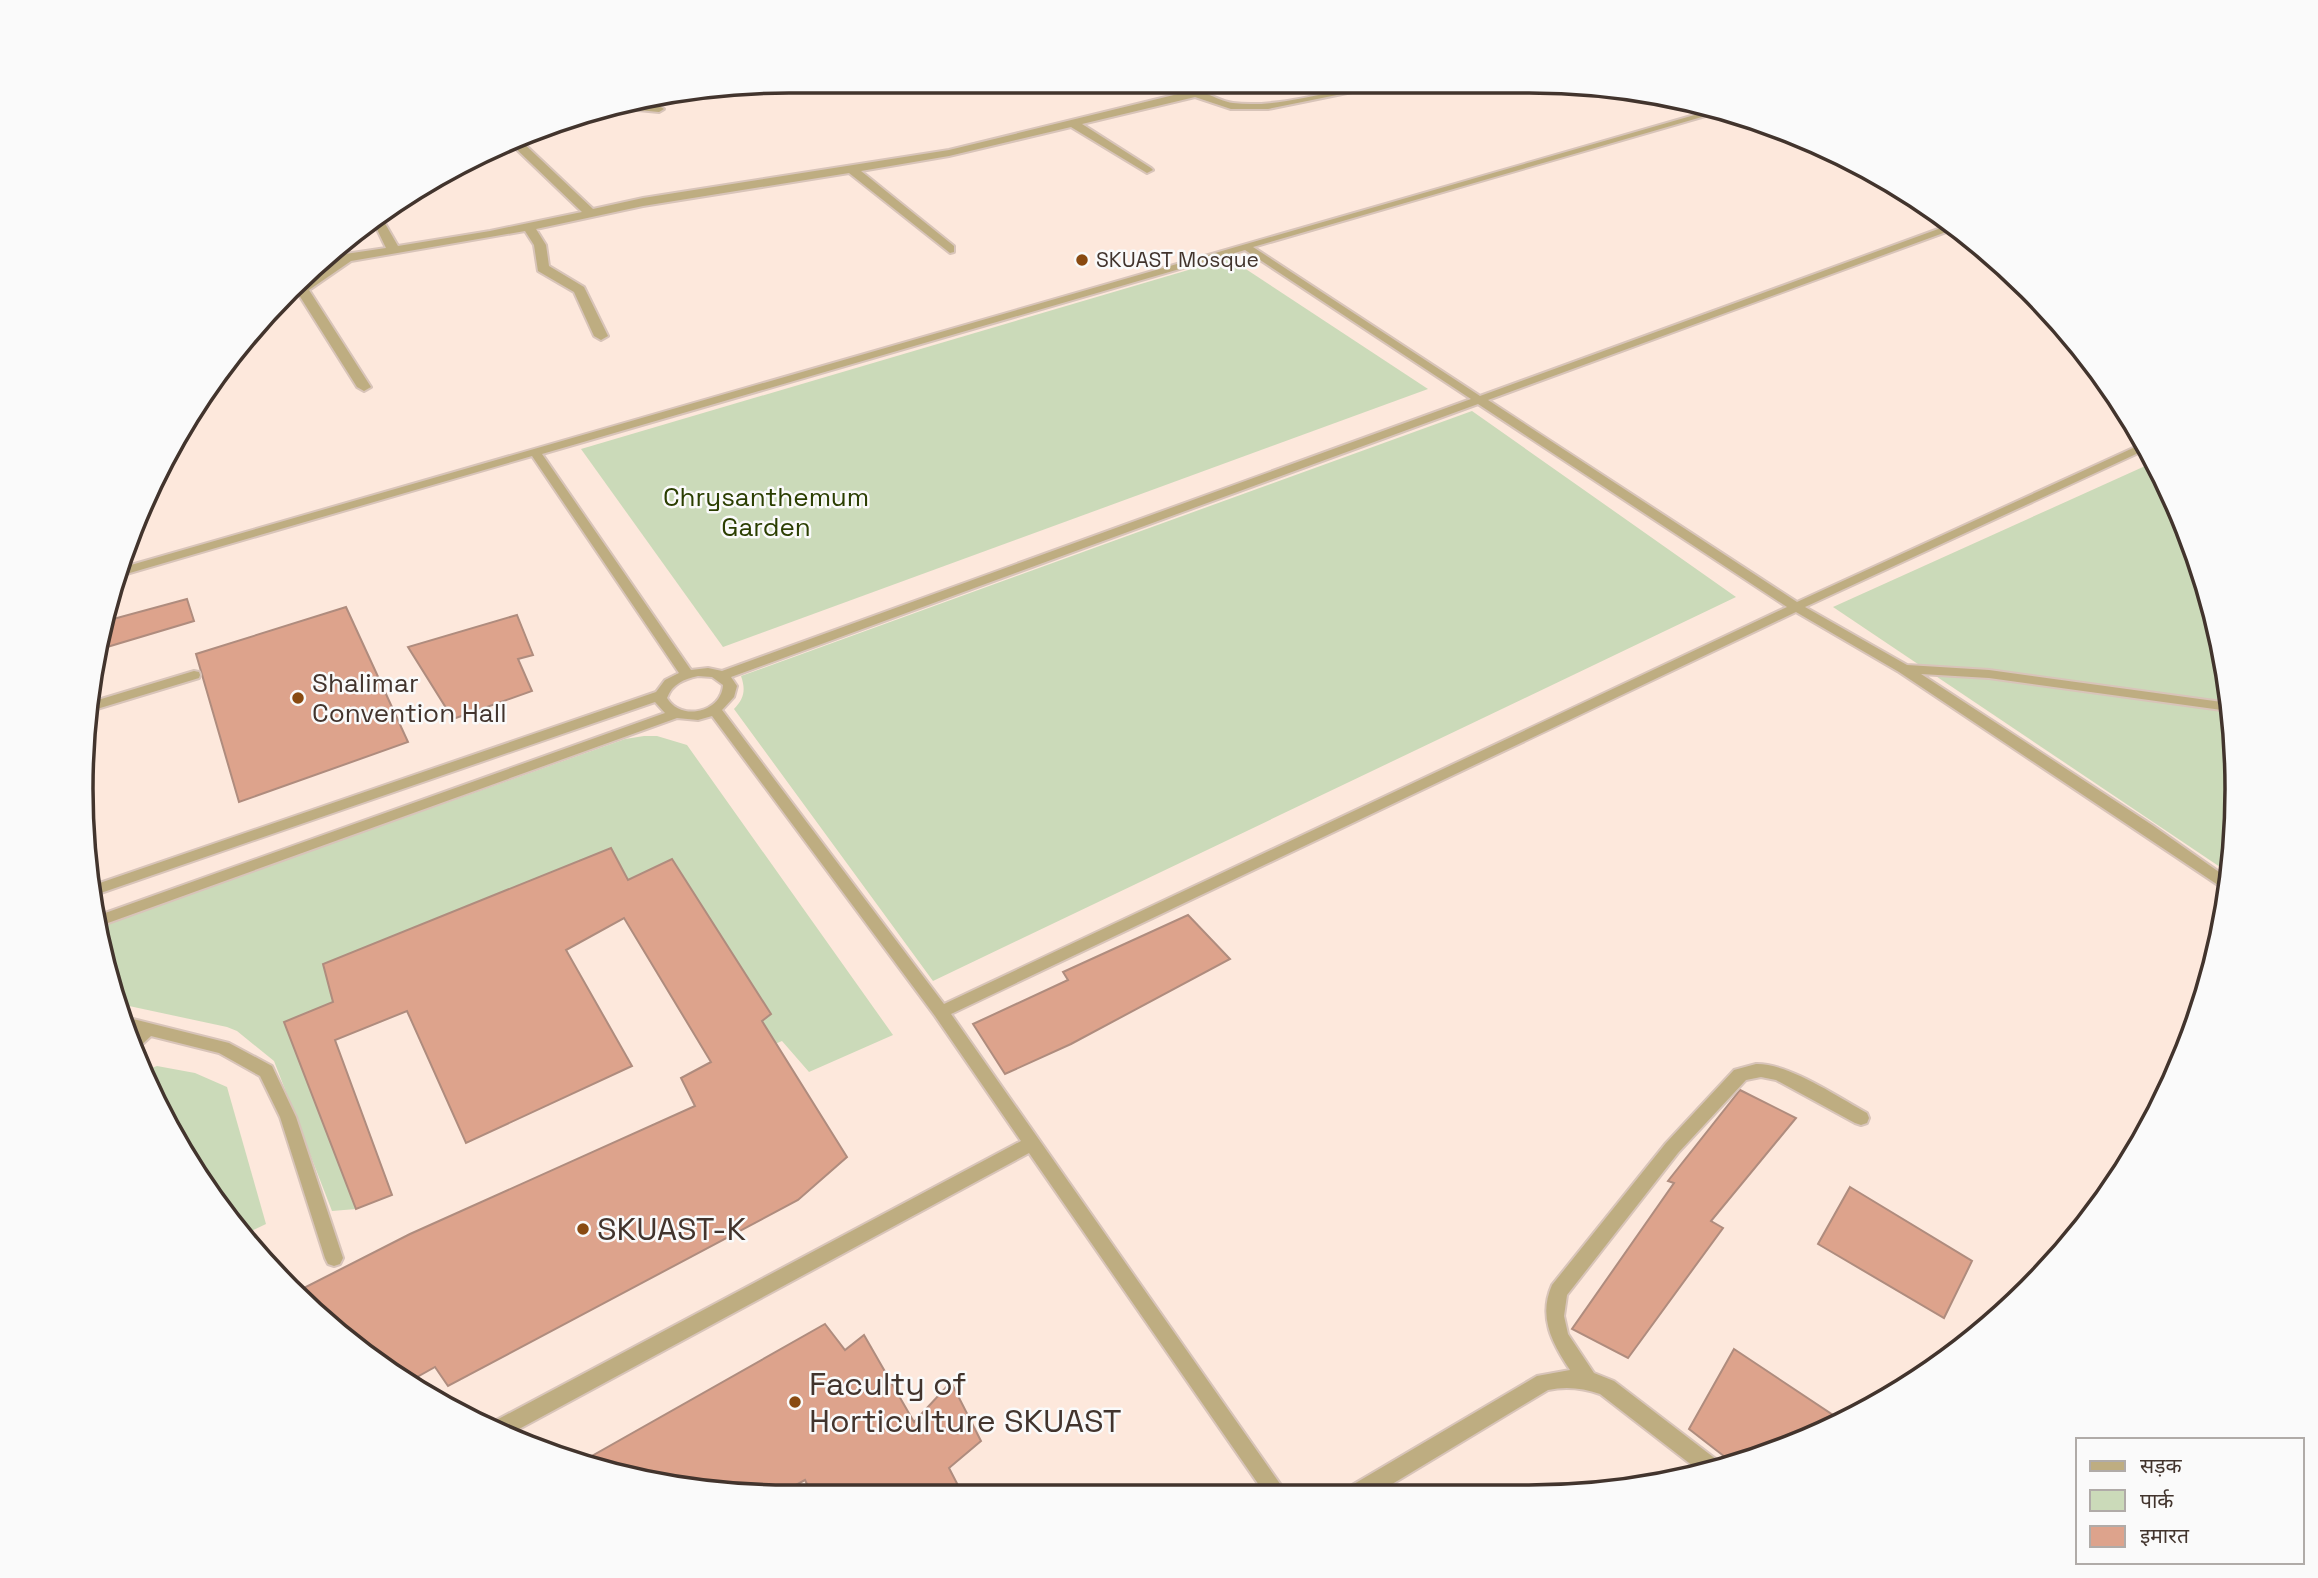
<svg xmlns="http://www.w3.org/2000/svg" width="2318" height="1578" viewBox="0 0 2318 1578" font-family="'Space Grotesk','Noto Sans Devanagari',sans-serif">
  <style>
    .green { fill: #cbdab9 }
    .building { fill: #dda38c; stroke: #af8c7e; stroke-width: 2 }
    .lines { fill: none; stroke-linecap: round; stroke-linejoin: round }
    .service-casing { stroke: #d8c4b9; stroke-width: 4 }
    .minor-casing { stroke: #d8c4b9; stroke-width: 4 }
    .service { fill: #bead81; fill-rule: evenodd }
    .minor { fill: #bead81; fill-rule: evenodd }
    .poi-dot { fill: #894a11; stroke: #fafafa; stroke-width: 2.5 }
    .labels { text-anchor: middle; stroke-width: 5; stroke-linejoin: round; paint-order: stroke }
    .far-poi-label { font-size: 21px; fill: #42342d; stroke: #fafafa; text-anchor: start }
    .park-label { font-size: 26px; fill: #2b3e01; stroke: #fafafa }
    .poi-label { font-size: 26px; fill: #42342d; stroke: #fafafa; text-anchor: start }
    .near-poi-label { font-size: 32px; fill: #42342d; stroke: #fafafa; text-anchor: start }
    .rim { fill: none; stroke: #42342d; stroke-width: 3.5 }
  </style>
  <rect width="100%" height="100%" fill="#fde8dc"/>
  <g class="green">
    <path d="M1229,258L1428,389L723,647L581,449Z"/>
    <path d="M1472,411L1736,597L933,981L734,709C744,699 746,690 741,676Z"/>
    <path d="M2154,462L2183,518L2224,650L2237,789L2229,873L1833,607Z"/>
    <path d="M644,736H657L687,745L893,1035L809,1072L782,1041L754,1053L739,1037L771,1014L672,860L628,880L611,849L323,964L333,1002L284,1022L356,1209L332,1211L274,1061L237,1031L227,1027L115,1003L94,928L625,739Z"/>
    <path d="M157,1066L195,1073L227,1087L266,1224L245,1234L175,1143L143,1071Z"/>
  </g>
  <g class="building">
    <path d="M187,599L194,621L97,650L102,622Z"/>
    <path d="M346,607L408,742L239,802L196,654Z"/>
    <path d="M517,615L533,655L518,659L532,691L453,719L408,647Z"/>
    <path d="M611,848L628,880L672,859L771,1014L762,1021L847,1157L798,1200L448,1386L435,1367L408,1382L358,1351L292,1294L410,1234L695,1106L681,1078L711,1062L624,918L566,950L632,1066L466,1143L407,1011L335,1040L392,1195L356,1209L284,1022L333,1002L323,964Z"/>
    <path d="M1188,915L1230,959L1071,1044L1005,1074L973,1024L1068,980L1063,972Z"/>
    <path d="M1740,1090L1796,1118L1711,1221L1723,1228L1628,1358L1572,1329L1674,1183L1668,1181Z"/>
    <path d="M1850,1187L1972,1261L1944,1318L1818,1244Z"/>
    <path d="M825,1324L845,1350L864,1335L914,1422L951,1382L981,1441L949,1468L964,1497H813L805,1480L776,1496L651,1484L583,1461Z"/>
    <path d="M1734,1349L1842,1421L1801,1443L1734,1464L1689,1429Z"/>
  </g>
  <g class="lines">
    <defs>
      <g id="service">
        <path d="M1712,110L1719,112L1253,247L1480,396L1952,224L1957,228L1488,400L1797,602L2144,443L2147,449L1805,607L1907,665L1989,670L2229,703V711L1989,678L1921,674L2152,825L2229,879L2227,891L1899,672L1796,612L951,1014L1290,1498H1268L1029,1153L508,1435L487,1428L489,1424L1021,1141L935,1016L712,716L698,720L677,718L94,928V917L665,713L655,702L92,896L91,886L656,692L665,680L679,673L532,456L116,577L117,569ZM1245,250L1471,399L722,671L708,668L691,670L542,454ZM1478,404L1787,607L944,1004L722,710L734,697L737,686L731,677ZM698,676L712,677L723,685C722,712 681,722 667,698C672,684 684,679 698,676Z"/>
        <path d="M194,671L199,672L200,675L199,678L87,712L88,703Z"/>
        <path d="M121,1016L229,1043L272,1066L296,1117L343,1258L340,1264L334,1266L328,1264L325,1258L280,1117L260,1076L219,1053L151,1036L134,1052L128,1039L135,1032L124,1029L118,1017Z"/>
        <path d="M1756,1064C1788,1063 1838,1097 1867,1113L1869,1118L1867,1123L1861,1125L1855,1123L1776,1080L1761,1077L1746,1080L1678,1153L1567,1295L1564,1316L1568,1334L1594,1373L1614,1381L1721,1463L1723,1467L1702,1473L1600,1394C1583,1388 1566,1386 1548,1390L1369,1498H1339L1342,1491L1537,1376L1570,1370C1552,1343 1538,1317 1552,1285L1666,1143L1734,1070Z"/>
      </g>
      <g id="minor">
        <path d="M1406,81L1268,109H1231L1195,97L1082,124L1151,168L1153,170L1147,173L1071,127L949,156L861,171L954,246V252L950,253L849,173L643,206L536,229L546,245L549,266L584,287L608,336L601,340L594,336L574,292L538,271L534,245L525,231L351,261L309,290L371,387L364,391L357,387L299,295L276,302L285,292L330,264L316,265L325,257L386,248L372,219L379,213L398,246L490,231L582,212L510,143L519,139L593,209L643,198L949,150L1223,83H1238L1207,94C1215,97 1224,102 1233,103C1286,110 1350,82 1406,81Z"/>
        <path d="M624,103L659,106L664,109L659,112L607,107Z"/>
      </g>
    </defs>
    <use href="#service" class="service-casing"/>
    <use href="#minor" class="minor-casing"/>
    <use href="#service" class="service"/>
    <use href="#minor" class="minor"/>
  </g>
  <g class="poi-dot">
    <circle cx="1082" cy="260" r="7"/>
    <circle cx="298" cy="698" r="7"/>
    <circle cx="583" cy="1229" r="7"/>
    <circle cx="795" cy="1402" r="7"/>
  </g>
  <g class="labels">
    <g class="far-poi-label">
      <text x="1096" y="267">SKUAST Mosque</text>
    </g>
    <g class="park-label">
      <text x="766" y="506">Chrysanthemum<tspan x="766" dy="30">Garden</tspan></text>
    </g>
    <g class="poi-label">
      <text x="312" y="692">Shalimar<tspan x="312" dy="30">Convention Hall</tspan></text>
    </g>
    <g class="near-poi-label">
      <text x="597" y="1240">SKUAST-K</text>
      <text x="809" y="1395">Faculty of<tspan x="809" dy="37">Horticulture SKUAST</tspan></text>
    </g>
  </g>
  <path d="M0 0H2318V1578H0ZM789 93H1529A696 696 0 0 1 2225 789V789A696 696 0 0 1 1529 1485H789A696 696 0 0 1 93 789V789A696 696 0 0 1 789 93Z" fill="#fafafa" fill-rule="evenodd"/>
  <path class="rim" d="M789 93H1529A696 696 0 0 1 2225 789V789A696 696 0 0 1 1529 1485H789A696 696 0 0 1 93 789V789A696 696 0 0 1 789 93Z"/>
  <rect x="2076" y="1438" width="228" height="126" fill="#fafafa" stroke="#b0aba8" stroke-width="2"/>
  <rect x="2090" y="1461" width="35" height="10" fill="#bead81" stroke="#b0aba8" stroke-width="2"/>
  <text x="2140" y="1473" font-size="21" fill="#42342d">सड़क</text>
  <rect x="2090" y="1490" width="35" height="21" fill="#cbdab9" stroke="#b0aba8" stroke-width="2"/>
  <text x="2140" y="1508" font-size="21" fill="#42342d">पार्क</text>
  <rect x="2090" y="1526" width="35" height="21" fill="#dda38c" stroke="#b0aba8" stroke-width="2"/>
  <text x="2140" y="1543" font-size="21" fill="#42342d">इमारत</text>
</svg>
